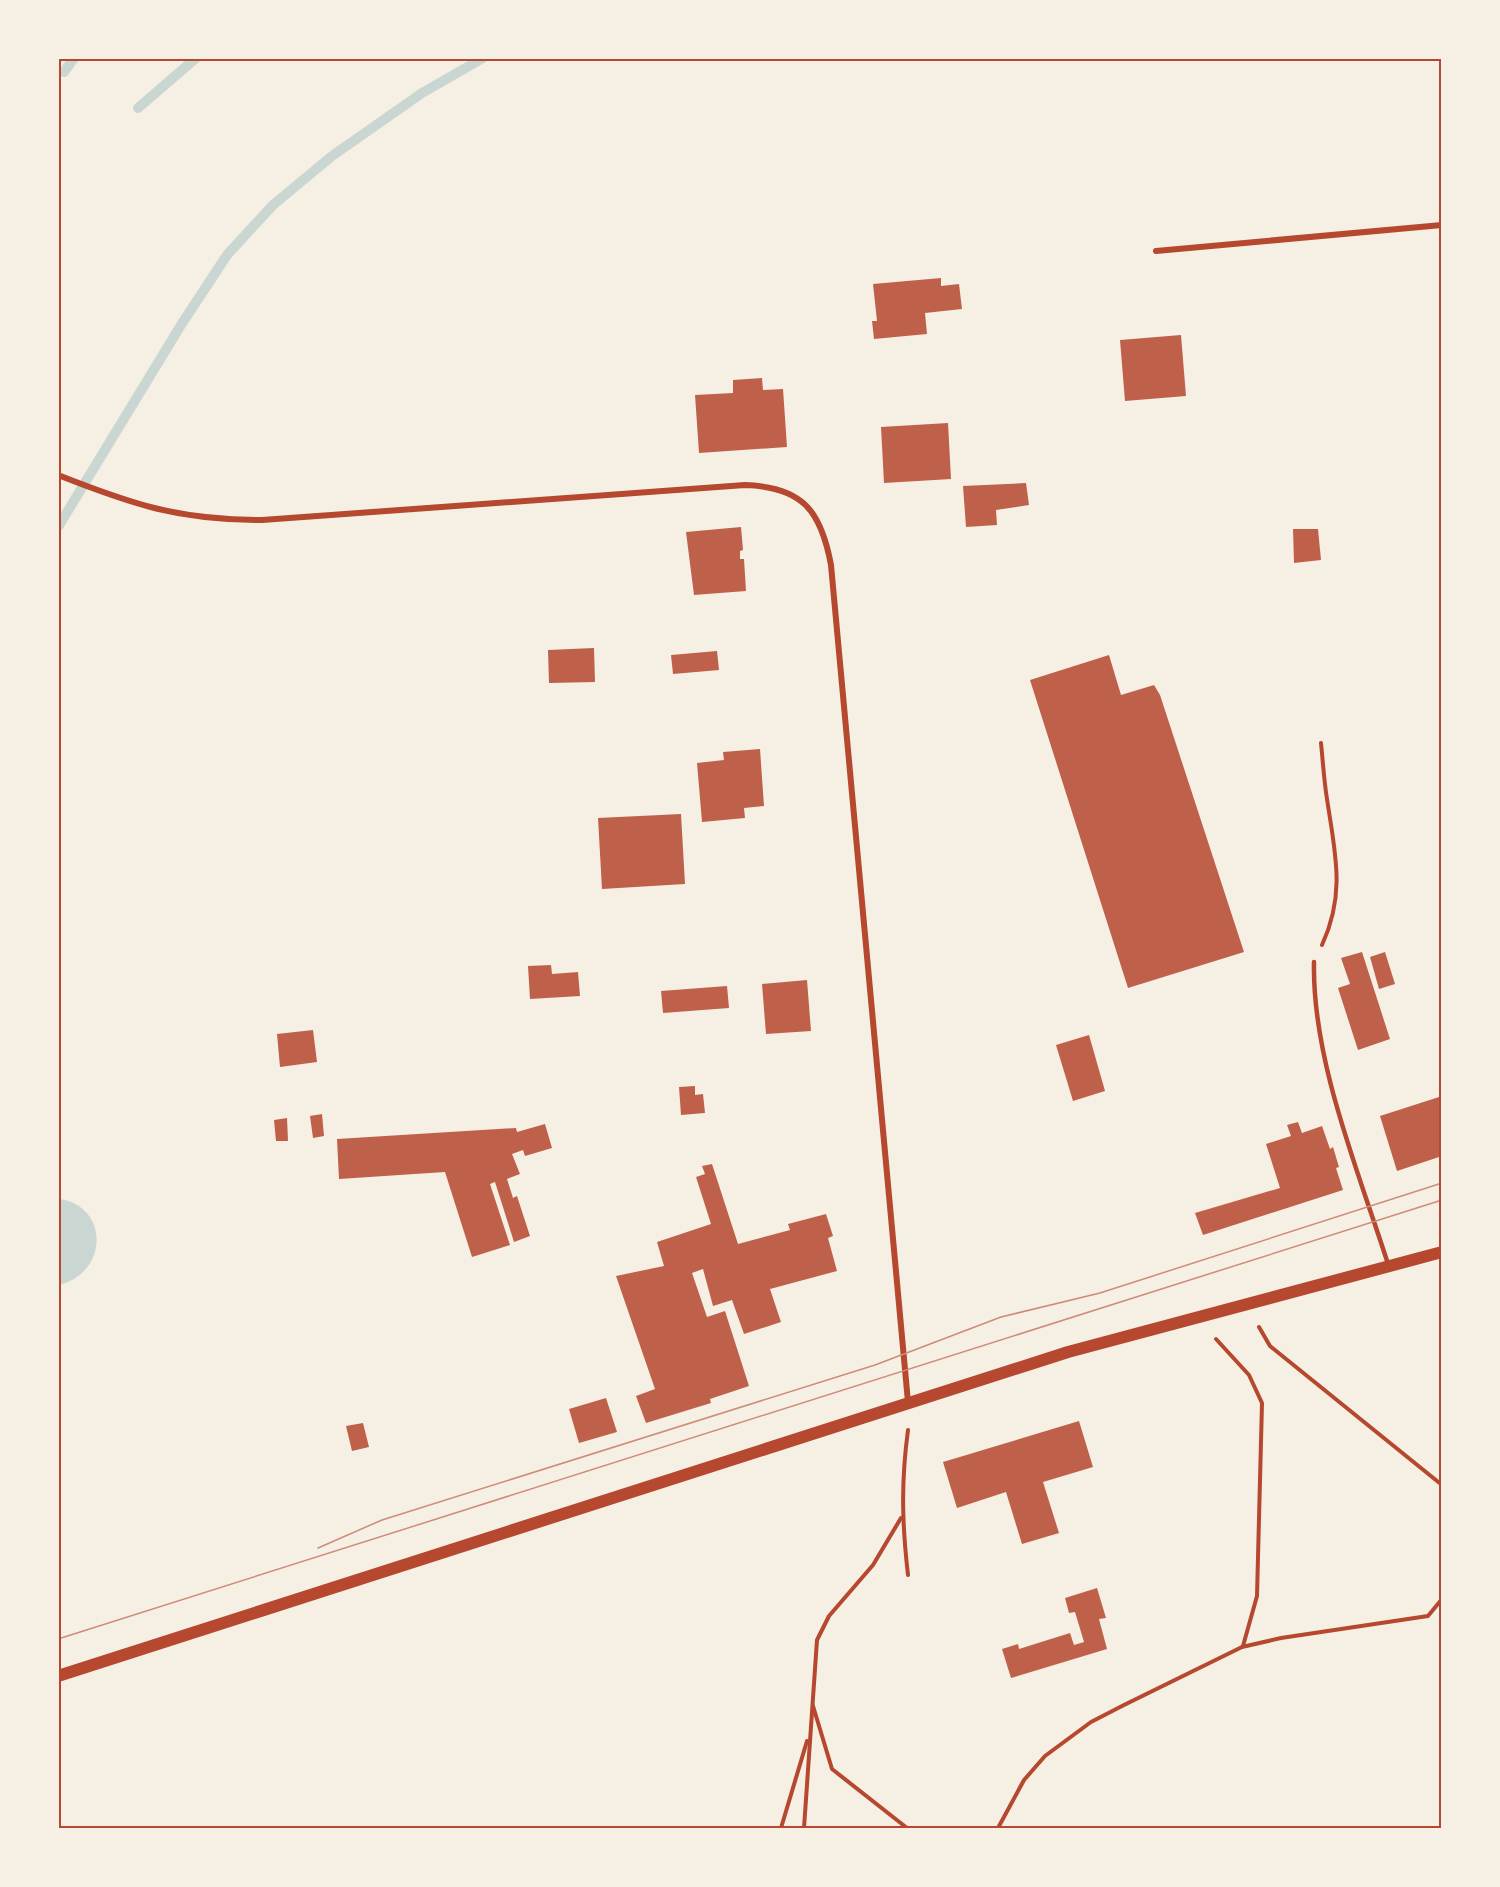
<svg xmlns="http://www.w3.org/2000/svg" width="1500" height="1887" viewBox="0 0 1500 1887" font-family="Helvetica,sans-serif">
  <style>
    .water { fill: #c9d6d2 }
    .lines { fill: none; stroke-linecap: round; stroke-linejoin: round }
    .stream { stroke: #c9d6d2; stroke-width: 10 }
    .building { fill: #bf614a }
    .path { stroke: #b5482f; stroke-width: 4 }
    .service { stroke: #b5482f; stroke-width: 4.5 }
    .minor { stroke: #b5482f; stroke-width: 6 }
    .secondary { stroke: #b5482f; stroke-width: 12 }
    .tram { stroke: #cf8b77; stroke-width: 1.5 }
    .neatline { fill: none; stroke: #b5482f; stroke-width: 2 }
  </style>
  <rect width="100%" height="100%" fill="#f6efe4"/>
  <path class="water" d="M59,1199C108,1205 110,1272 59,1285Z"/>
  <g class="lines">
    <g class="stream">
      <path d="M64,72L74,58"/>
      <path d="M138,108L196,58"/>
      <path d="M58,527L181,325L227,255L273,205L332,156L422,93L483,58"/>
    </g>
  </g>
  <g class="building">
    <path d="M941,278V286L959,284L962,309L925,313L927,334L874,339L872,321H877L873,284Z"/>
    <path d="M1181,335L1186,396L1125,401L1120,340Z"/>
    <path d="M762,378L763,390L783,389L787,447L699,453L695,395L733,393V380Z"/>
    <path d="M948,423L951,479L884,483L881,427Z"/>
    <path d="M1026,483L1029,505L996,510L997,525L966,527L963,486Z"/>
    <path d="M741,527L743,550L740,551V559H744L746,591L694,595L686,532Z"/>
    <path d="M1293,529H1318L1321,560L1294,563Z"/>
    <path d="M594,648L595,682L549,683L548,650Z"/>
    <path d="M717,651L719,670L673,674L671,655Z"/>
    <path d="M1109,655L1121,695L1154,685L1160,695L1244,952L1128,988L1030,680Z"/>
    <path d="M760,749L764,806L744,808L745,818L702,822L697,763L724,760L723,752Z"/>
    <path d="M681,814L685,884L602,889L598,818Z"/>
    <path d="M1362,952L1390,1039L1358,1050L1338,988L1350,984L1341,958Z"/>
    <path d="M1385,952L1395,984L1379,989L1370,957Z"/>
    <path d="M551,965L552,974L578,972L580,996L530,999L528,966Z"/>
    <path d="M807,980L811,1031L766,1034L762,984Z"/>
    <path d="M727,986L729,1008L663,1013L661,991Z"/>
    <path d="M313,1030L317,1062L280,1067L277,1034Z"/>
    <path d="M1089,1035L1105,1091L1073,1101L1056,1045Z"/>
    <path d="M695,1086V1095L703,1094L705,1113L681,1115L679,1087Z"/>
    <path d="M1439,1097L1442,1106V1156L1397,1171L1380,1116Z"/>
    <path d="M322,1114L324,1136L313,1138L310,1116Z"/>
    <path d="M287,1118L288,1141H276L274,1120Z"/>
    <path d="M1298,1122L1302,1133L1322,1126L1330,1149L1333,1147L1339,1167L1336,1168L1343,1190L1203,1235L1195,1213L1280,1188L1266,1144L1291,1136L1287,1125Z"/>
    <path d="M545,1124L552,1148L525,1156L523,1150L512,1154L520,1174L507,1179L513,1198L517,1196L530,1236L514,1242L495,1182L490,1184L510,1245L472,1257L445,1172L339,1179L337,1139L516,1128L517,1132Z"/>
    <path d="M712,1164L738,1244L790,1230L788,1224L826,1214L833,1236L828,1238L837,1271L770,1289L781,1322L744,1334L732,1300L713,1306L703,1269L692,1273L707,1317L725,1311L749,1386L710,1399L711,1403L646,1423L636,1396L655,1389L616,1276L664,1266L657,1242L711,1224L696,1177L705,1174L702,1166Z"/>
    <path d="M606,1398L617,1432L579,1443L569,1409Z"/>
    <path d="M1079,1421L1093,1467L1043,1482L1059,1533L1022,1544L1006,1492L957,1508L943,1462Z"/>
    <path d="M363,1423L369,1447L352,1451L346,1426Z"/>
    <path d="M1097,1588L1106,1618L1099,1619L1107,1649L1011,1678L1002,1649L1018,1644L1019,1649L1070,1633L1074,1645L1084,1642L1075,1612L1069,1613L1065,1598Z"/>
  </g>
  <g class="lines">
    <g class="path">
      <path d="M1321,743C1323,762 1324,781 1327,799C1335,853 1346,893 1322,945"/>
      <path d="M1259,1327L1270,1346L1442,1485"/>
      <path d="M1216,1339L1249,1375L1262,1403L1257,1596L1243,1646"/>
      <path d="M908,1430C901,1482 902,1523 908,1575"/>
      <path d="M813,1706L832,1769L907,1828"/>
      <path d="M781,1828L807,1741"/>
      <path d="M804,1828L817,1640L829,1616L873,1565L901,1518"/>
      <path d="M998,1828L1024,1780L1045,1756L1091,1722L1124,1705L1242,1647L1281,1638L1428,1616L1442,1599"/>
    </g>
    <path class="service" d="M1314,962C1312,1060 1358,1170 1388,1264"/>
    <g class="minor">
      <path d="M1156,251L1442,225"/>
      <path d="M58,475C134,505 179,520 262,520L745,485C803,487 821,511 831,565L908,1402"/>
    </g>
    <path class="secondary" d="M58,1676L1068,1352L1442,1252"/>
    <g class="tram">
      <path d="M318,1548L382,1520L875,1365L1001,1317L1100,1293L1442,1183"/>
      <path d="M58,1639L1442,1200"/>
    </g>
  </g>
  <rect width="1500" height="1887" fill="none" stroke="#f6efe4" stroke-width="120"/>
  <rect x="60" y="60" width="1380" height="1767" class="neatline"/>
</svg>
